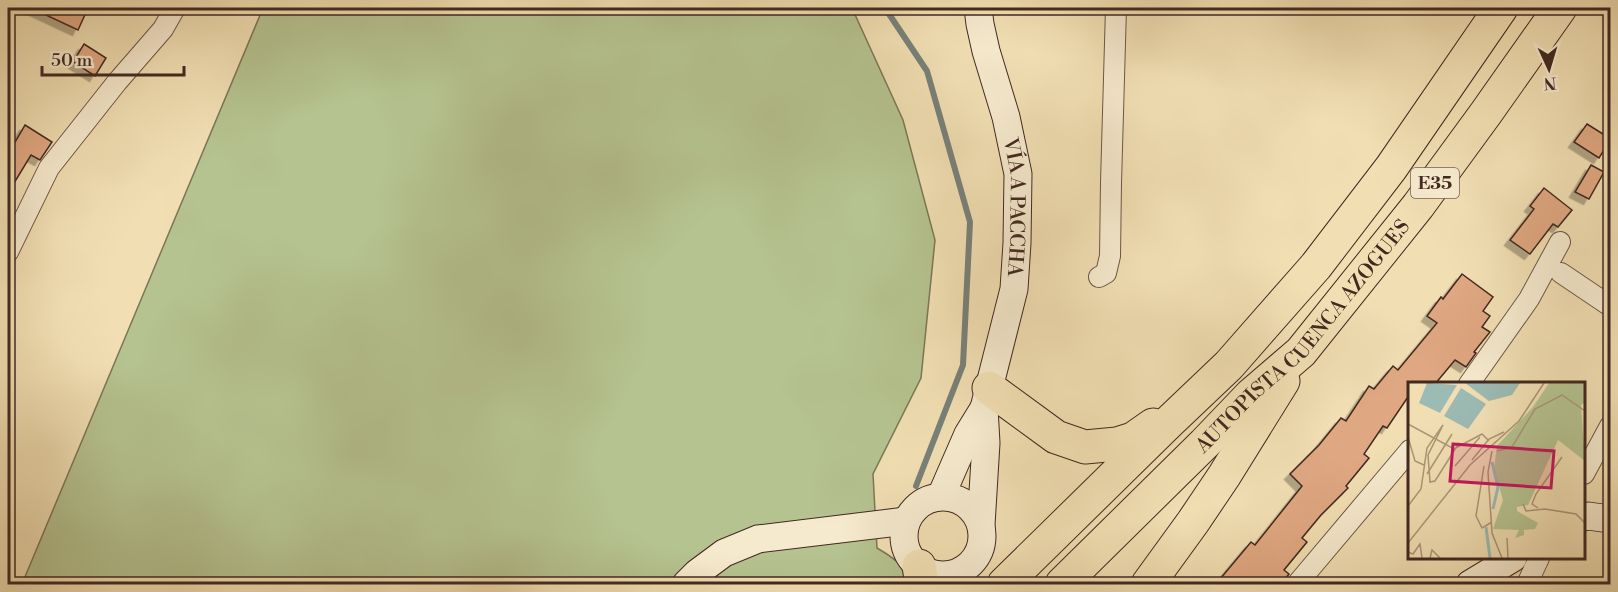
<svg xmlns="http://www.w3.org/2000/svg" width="1618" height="592" viewBox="0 0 1618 592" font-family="'Libre Bodoni',serif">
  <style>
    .green { fill: #b5c390; stroke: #7c7658; stroke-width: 1.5 }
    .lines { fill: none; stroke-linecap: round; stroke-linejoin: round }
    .stream { stroke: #788179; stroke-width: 6 }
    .building { fill: #e0a882; stroke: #422920; stroke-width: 1.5; filter: url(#shadow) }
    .street-casing { stroke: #6e5645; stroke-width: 22 }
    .secondary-casing { stroke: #422920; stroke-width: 29 }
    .highway-casing { stroke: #422920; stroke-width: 35 }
    .street { stroke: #f6eace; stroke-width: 20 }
    .secondary { stroke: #f6eace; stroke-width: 27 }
    .highway { stroke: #f1dfb3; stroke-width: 33 }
    .labels { text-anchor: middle; stroke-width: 4.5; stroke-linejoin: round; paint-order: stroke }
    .shield { fill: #f6eace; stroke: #786354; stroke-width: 1.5 }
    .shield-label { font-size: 18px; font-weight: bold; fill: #422920 }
    .street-label { font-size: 20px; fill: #422920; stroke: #f6eace }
    .inset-river { fill: none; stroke: #9cbbb4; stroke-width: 3 }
    .inset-road { fill: none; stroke: #ab9678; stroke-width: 1.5 }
    .view { fill: #c2185b; fill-opacity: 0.15; stroke: #c2185b; stroke-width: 3 }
    .inset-edge { fill: none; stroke: #422920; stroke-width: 3 }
  </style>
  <defs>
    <filter id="shadow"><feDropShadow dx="-5.5" dy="5.5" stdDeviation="0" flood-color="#0004"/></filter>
  </defs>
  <rect width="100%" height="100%" fill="#f1dfb3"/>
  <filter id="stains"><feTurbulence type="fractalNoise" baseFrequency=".00333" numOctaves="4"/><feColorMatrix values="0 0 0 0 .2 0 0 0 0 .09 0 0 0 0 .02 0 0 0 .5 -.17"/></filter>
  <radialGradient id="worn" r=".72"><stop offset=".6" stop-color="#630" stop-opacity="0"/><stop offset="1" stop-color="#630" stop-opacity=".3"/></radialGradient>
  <path class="green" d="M263,8H852L903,120L935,240L921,378L873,474L877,548C894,558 904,564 908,584H22Z"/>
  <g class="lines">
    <path class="stream" d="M885,8L927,71L970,222L963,365L916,486"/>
  </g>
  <g class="building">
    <path d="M31,8H88L78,30Z"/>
    <path d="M84,44L106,58L95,76L73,62Z"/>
    <path d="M1587,124L1611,139L1599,158L1574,142Z"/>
    <path d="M25,125L52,142L40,160L31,155L8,193V154Z"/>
    <path d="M1591,165L1604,172L1589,199L1575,192Z"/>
    <path d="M1544,188L1572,210L1558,227L1553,224L1530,254L1510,240L1534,209L1530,206Z"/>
    <path d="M1462,274L1493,297L1483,311L1490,316L1482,327L1490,332L1474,352L1476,353L1466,367L1455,360L1435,384H1410V394L1387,428L1383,426L1364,454L1369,458L1346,486L1348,488L1321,515L1302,538L1307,542L1284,570L1289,574L1280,585H1215L1251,542L1255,545L1302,486L1290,474L1319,445L1341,418L1346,421L1369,386L1374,389L1393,366L1398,370L1437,323L1427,316L1441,297L1443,299Z"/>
  </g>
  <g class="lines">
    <defs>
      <g id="street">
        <path d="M8,252L49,168L117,82L163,29L175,8"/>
        <path d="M1561,273L1610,306"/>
        <path d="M1099,277L1106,273L1110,256L1111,183L1116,8"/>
        <path d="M1469,384L1529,299L1560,242"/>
        <path d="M1584,474L1610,426"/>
        <path d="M1297,584L1410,450"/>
        <path d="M1527,584L1539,558"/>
      </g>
      <g id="secondary">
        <path id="s1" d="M978,8L980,24L986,51L1006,117L1018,174L1017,243L1014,289L984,408L986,443L981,525"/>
        <path d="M941,496L968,434L984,408"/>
        <circle cx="943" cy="536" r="39"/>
        <path d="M1584,517L1588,516L1610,519"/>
        <path d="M686,584L697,573L724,553L758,539L906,521"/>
        <path d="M1470,584L1513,558"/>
      </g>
      <g id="highway">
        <path d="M989,388L1056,437L1085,447L1117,444L1133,439L1153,425"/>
        <path d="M919,566L922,584"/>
        <path d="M1004,584L1167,424L1229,365L1316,266L1391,168L1501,8"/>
        <path id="s2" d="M1062,584L1204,444L1251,395L1301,352L1418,206L1486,113L1560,8"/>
        <path d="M1148,584L1193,522L1224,476L1283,381"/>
      </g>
    </defs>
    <use href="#street" class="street-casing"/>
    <use href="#secondary" class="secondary-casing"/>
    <use href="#highway" class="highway-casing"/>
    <use href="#street" class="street"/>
    <use href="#secondary" class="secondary"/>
    <use href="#highway" class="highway"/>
  </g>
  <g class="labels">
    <rect class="shield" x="1411" y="168" width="48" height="30" rx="4.5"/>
    <g class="shield-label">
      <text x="1435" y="189">E35</text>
    </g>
    <g class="street-label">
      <text dy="7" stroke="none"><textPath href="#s1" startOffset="204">VÍA A PACCHA</textPath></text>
      <text dy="7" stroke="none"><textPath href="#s2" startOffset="346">AUTOPISTA CUENCA AZOGUES</textPath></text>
    </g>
  </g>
  <g transform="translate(1408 382)">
    <rect width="177" height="177" fill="#f1dfb3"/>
    <path d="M141,1H177V20L173,23L177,79L150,58L120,123L109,125V129L130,141L127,147L116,148V153L107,156L111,148L85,147L95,118L86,87L89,64L125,25Z" fill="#b5c390"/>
    <path d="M19,1L49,3L32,31L11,21ZM57,1H112L104,13L81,19ZM53,6L78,22L60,47L36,34Z" fill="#9cbbb4"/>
    <path class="inset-river" d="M84,80L90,105L85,127M78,145L82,176"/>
    <path class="inset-road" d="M0,42L46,67L74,52L81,59M0,55L7,79L16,83M84,69L80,90L84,151L94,176M89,69L104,65L127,27L154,13L177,29M64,78L81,57L96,50M47,84L72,55M76,84L68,134L74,146L84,140M19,92L44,52M115,122L118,129L137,127L168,132L177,141M0,124L13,107L19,66L35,43L20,73L22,100L27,99L51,61M130,126L124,122L128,112L154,75M99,156L100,176M0,161L62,83L111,39L136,1M0,170L5,172L12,162L14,176M22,176L24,168L32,176"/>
    <path class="view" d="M45,62L146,69L143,106L42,99Z"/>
    <rect width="177" height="177" class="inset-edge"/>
  </g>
  <rect width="1618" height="592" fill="none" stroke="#f1dfb3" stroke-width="30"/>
  <rect x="9" y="9" width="1600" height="574" fill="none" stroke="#422920" stroke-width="3"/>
  <rect x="15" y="15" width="1588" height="562" fill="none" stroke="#422920" stroke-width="1.5"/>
  <g transform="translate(1549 69) rotate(176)" stroke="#f6eace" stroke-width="4.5" paint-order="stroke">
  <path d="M0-4.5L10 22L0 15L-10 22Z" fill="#422920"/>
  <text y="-9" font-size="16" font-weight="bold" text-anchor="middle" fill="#422920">N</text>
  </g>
  <path d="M42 66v9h142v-9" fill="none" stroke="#422920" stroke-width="3"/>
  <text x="51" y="66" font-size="18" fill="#422920" stroke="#f6eace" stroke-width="4.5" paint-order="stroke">50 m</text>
  <rect width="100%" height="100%" filter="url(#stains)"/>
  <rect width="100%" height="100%" fill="url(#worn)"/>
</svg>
